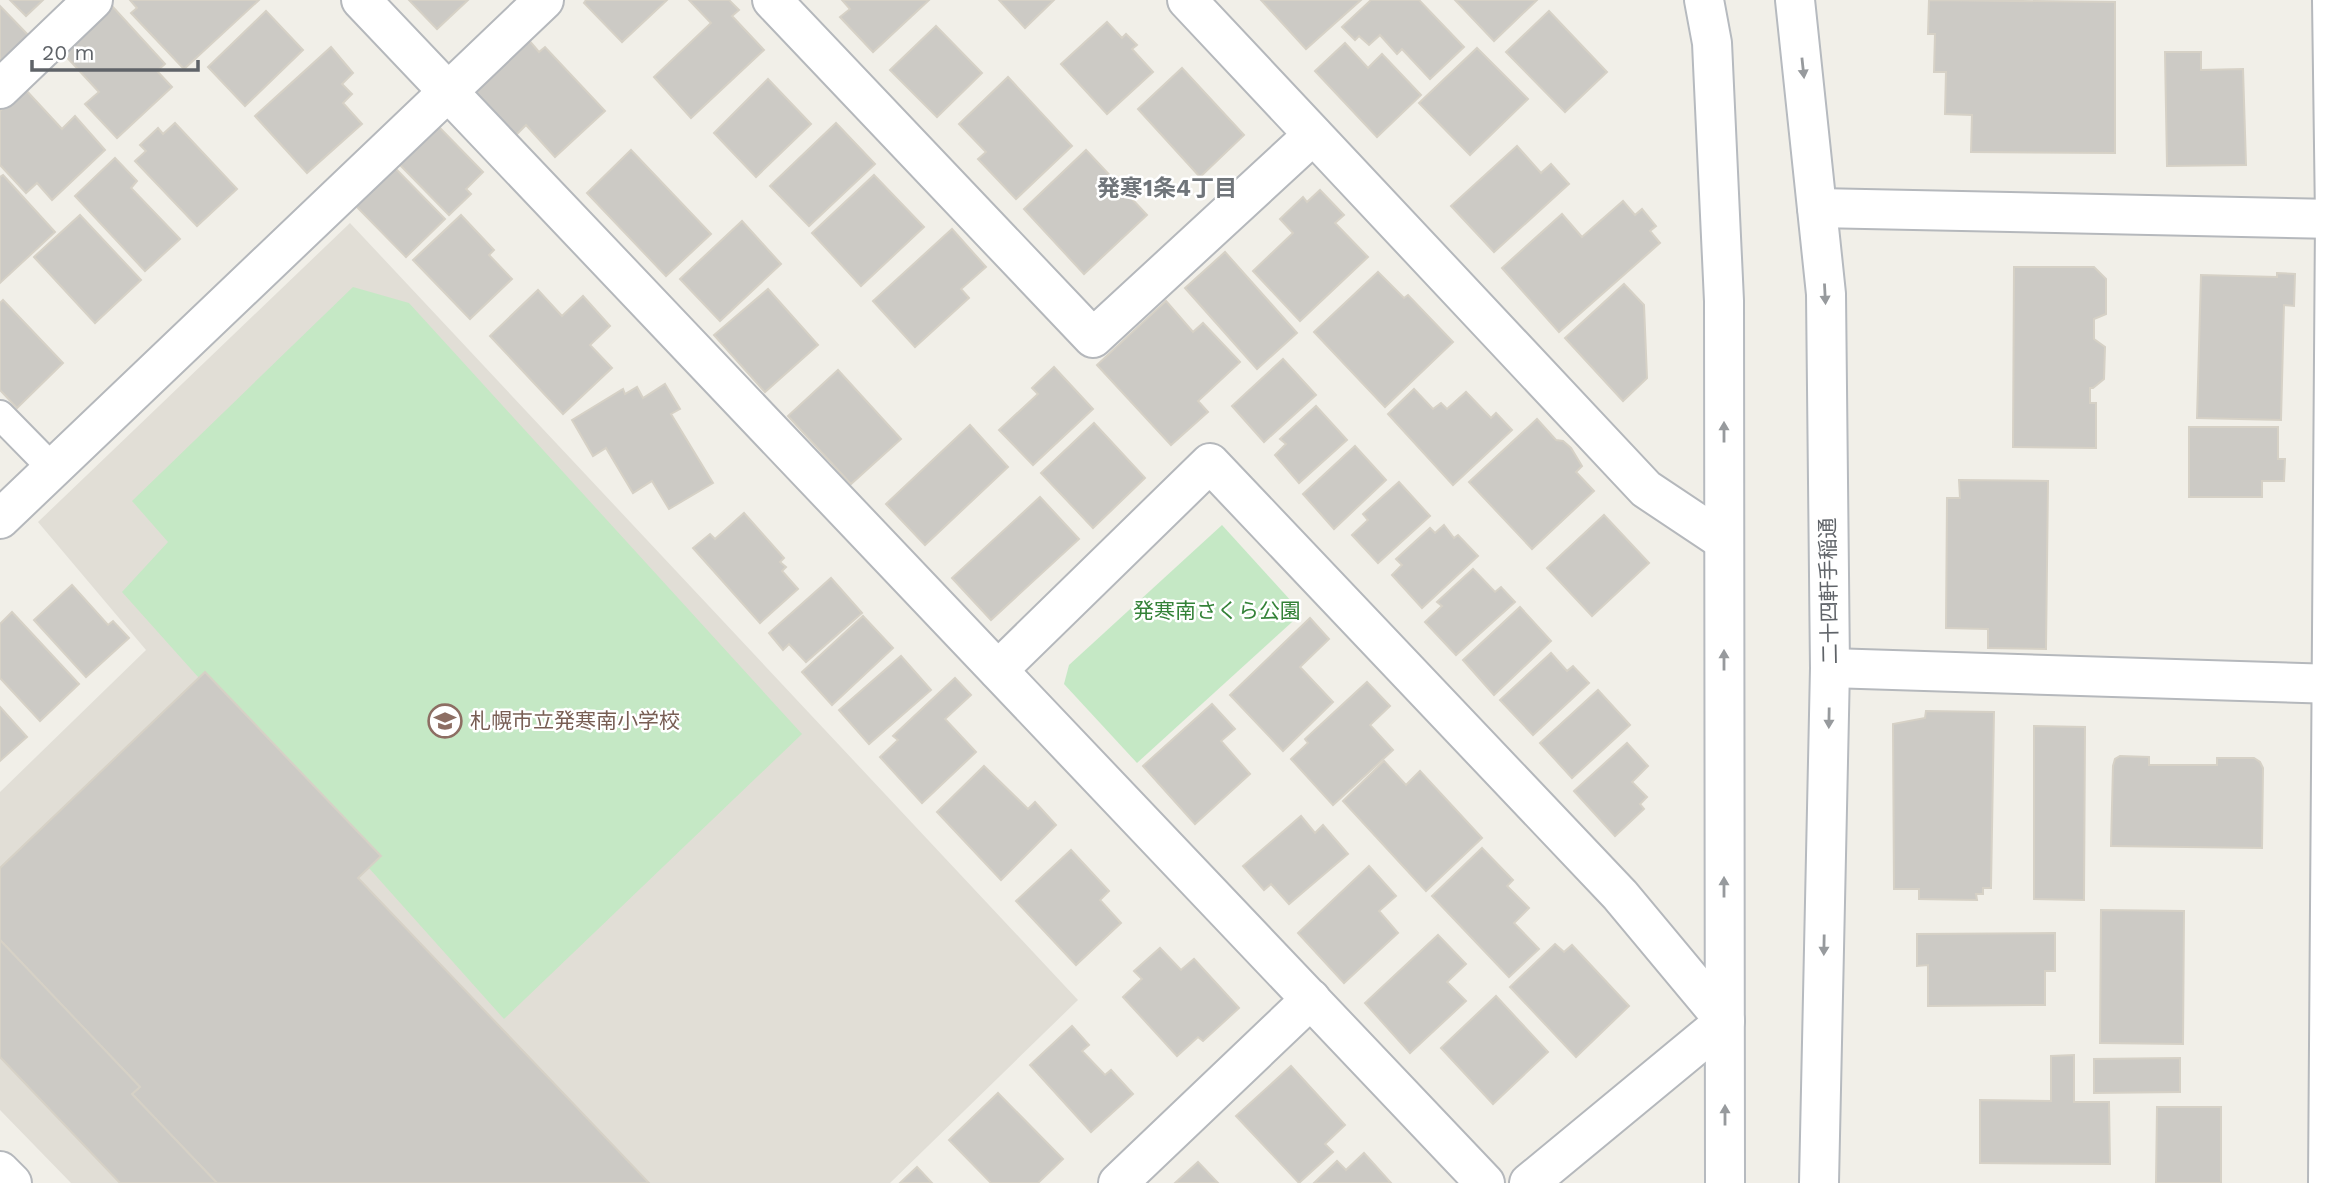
<svg xmlns="http://www.w3.org/2000/svg" width="2335" height="1183" viewBox="0 0 2335 1183" font-family="'Work Sans','Noto Sans JP',sans-serif">
  <style>
    .education { fill: #e1ded6 }
    .green { fill: #c5e8c5 }
    .building { fill: #cccac5; stroke: #d6d1c6; stroke-width: 2 }
    .lines { fill: none; stroke-linecap: round; stroke-linejoin: round }
    .lane-casing { stroke: #b5b8bc; stroke-width: 32 }
    .street-casing { stroke: #b5b8bc; stroke-width: 42 }
    .secondary-casing { stroke: #b6babf; stroke-width: 42 }
    .lane { stroke: #fff; stroke-width: 28 }
    .street { stroke: #fff; stroke-width: 38 }
    .secondary { stroke: #fff; stroke-width: 38 }
    .oneway { fill: #979a9d }
    .labels { text-anchor: middle; stroke-width: 5; stroke-linejoin: round; paint-order: stroke }
    .street-label { font-size: 21px; fill: #5f6368; stroke: #fff }
    .park-label { font-size: 21px; fill: #348238; stroke: #fff }
    .education-label { font-size: 21px; fill: #785e54; stroke: #fff; text-anchor: start }
    .neighbourhood-label { font-size: 23px; font-weight: bold; fill: #70757a; stroke: #fff }
  </style>
  <rect width="100%" height="100%" fill="#f1efe8"/>
  <path class="education" d="M350,223L1078,1000L890,1183H71L0,1110V792L146,650L38,522Z"/>
  <g class="green">
    <path d="M353,287L409,303L802,734L504,1019L122,592L168,542L132,501Z"/>
    <path d="M1222,525L1302,613L1137,763L1064,684L1069,665Z"/>
  </g>
  <g class="building">
    <path d="M10,0H43L26,16Z"/>
    <path d="M130,0H259L184,69L131,13L137,8Z"/>
    <path d="M409,0H468L437,29Z"/>
    <path d="M586,0H667L622,42L584,3Z"/>
    <path d="M689,0H729L739,10L732,16L764,50L691,118L654,77L711,23Z"/>
    <path d="M842,0H929L873,52L840,17L850,9Z"/>
    <path d="M999,0H1054L1025,28Z"/>
    <path d="M1261,0H1361L1306,49Z"/>
    <path d="M1371,0H1419L1464,47L1430,79L1402,49L1397,54L1380,35L1369,45L1359,36L1355,40L1342,27Z"/>
    <path d="M1455,0H1537L1494,41Z"/>
    <path d="M1929,0L2115,2V153L1971,152L1972,115L1945,114L1946,72H1934L1935,34H1928Z"/>
    <path d="M0,6L31,38L0,69Z"/>
    <path d="M112,6L165,64L157,71L172,87L117,138L85,104L99,92L62,52Z"/>
    <path d="M266,11L303,50L245,106L208,67Z"/>
    <path d="M1549,11L1607,72L1565,112L1506,52Z"/>
    <path d="M1107,22L1122,38L1126,34L1137,45L1132,49L1153,72L1107,114L1061,64Z"/>
    <path d="M936,26L982,73L937,117L890,70Z"/>
    <path d="M527,38L539,52L545,47L605,111L555,157L526,125L511,140L468,94Z"/>
    <path d="M1345,43L1368,68L1382,54L1421,95L1377,137L1315,71Z"/>
    <path d="M331,47L353,73L342,84L352,94L343,103L362,124L307,173L255,116Z"/>
    <path d="M1477,48L1528,99L1470,155L1419,103Z"/>
    <path d="M2165,52H2201V70L2243,69L2246,165L2167,166Z"/>
    <path d="M1182,68L1244,135L1200,177L1138,109Z"/>
    <path d="M1008,77L1072,146L1016,199L978,159L986,152L959,124Z"/>
    <path d="M768,79L811,124L756,177L714,133Z"/>
    <path d="M24,88L62,129L75,116L105,150L52,200L37,183L26,193L0,165V111Z"/>
    <path d="M175,123L237,189L197,226L135,161L146,151L140,145L158,128L163,134Z"/>
    <path d="M836,123L875,164L809,226L770,186Z"/>
    <path d="M437,125L483,172L466,189L471,194L449,215L398,163Z"/>
    <path d="M1517,146L1541,173L1551,164L1569,184L1494,252L1451,206Z"/>
    <path d="M631,150L711,234L666,276L587,193Z"/>
    <path d="M1086,150L1147,215L1084,274L1024,209Z"/>
    <path d="M115,158L137,181L131,188L180,239L145,271L75,196Z"/>
    <path d="M394,167L445,219L406,257L355,205Z"/>
    <path d="M3,175L55,232L0,283V177Z"/>
    <path d="M874,175L924,227L861,286L812,233Z"/>
    <path d="M1320,190L1344,215L1335,223L1368,257L1300,321L1253,271L1293,233L1280,219L1303,197L1307,202Z"/>
    <path d="M1623,201L1635,215L1642,209L1656,226L1650,231L1660,243L1559,332L1502,268L1562,214L1582,237Z"/>
    <path d="M80,215L141,280L95,323L34,257Z"/>
    <path d="M461,215L494,250L489,255L512,279L470,319L413,260Z"/>
    <path d="M742,221L781,264L720,321L680,279Z"/>
    <path d="M952,229L986,267L961,289L969,298L915,347L873,301Z"/>
    <path d="M1225,252L1297,333L1257,369L1185,288Z"/>
    <path d="M2014,267H2094L2106,279V314L2094,319V339L2105,347L2104,379L2093,388H2090V403H2096V448L2013,447Z"/>
    <path d="M1378,272L1404,298L1408,295L1453,342L1385,407L1314,332Z"/>
    <path d="M2277,273L2295,274L2294,306L2284,305L2281,420L2197,418L2201,275L2277,277Z"/>
    <path d="M1624,284L1644,305L1647,378L1623,401L1565,338Z"/>
    <path d="M768,289L818,345L765,392L714,335Z"/>
    <path d="M538,290L562,316L583,296L610,326L590,345L612,368L563,414L490,336Z"/>
    <path d="M3,300L63,363L17,408L0,390V303Z"/>
    <path d="M1166,301L1193,332L1203,323L1240,362L1198,401L1208,412L1171,445L1097,365Z"/>
    <path d="M1283,359L1316,395L1264,442L1232,406Z"/>
    <path d="M1054,367L1093,409L1033,465L999,430L1038,394L1032,388Z"/>
    <path d="M838,370L901,439L851,484L788,416Z"/>
    <path d="M665,384L680,409L671,414L713,483L669,509L652,481L633,493L606,448L593,456L572,420L623,389L625,394L637,387L643,398Z"/>
    <path d="M1414,389L1433,409L1441,403L1447,409L1466,392L1491,418L1496,413L1512,430L1453,485L1388,414Z"/>
    <path d="M1316,406L1347,440L1299,483L1275,455L1286,444L1280,439Z"/>
    <path d="M1537,419L1556,440L1563,441L1571,448L1582,466L1576,472L1594,491L1532,549L1469,482Z"/>
    <path d="M1094,423L1145,478L1093,528L1041,473Z"/>
    <path d="M970,425L1008,467L925,545L886,504Z"/>
    <path d="M2189,427H2278V459H2285L2284,481H2262V497H2189Z"/>
    <path d="M1355,446L1386,480L1334,529L1303,494Z"/>
    <path d="M1959,480L2048,481L2046,649L1988,648V629L1946,628L1947,498H1960Z"/>
    <path d="M1399,482L1430,516L1378,563L1352,535L1368,520L1363,514Z"/>
    <path d="M1040,497L1079,539L991,620L952,578Z"/>
    <path d="M744,513L784,558L780,562L786,567L782,571L798,589L760,623L693,548L710,534L715,539Z"/>
    <path d="M1604,515L1649,563L1592,616L1547,568Z"/>
    <path d="M1444,525L1454,538L1458,535L1478,556L1422,608L1392,575L1402,565L1396,559L1430,528L1435,533Z"/>
    <path d="M1473,569L1495,592L1501,587L1515,602L1456,655L1425,622L1442,606L1437,602Z"/>
    <path d="M831,578L862,613L806,662L789,644L783,650L769,633Z"/>
    <path d="M72,585L108,625L113,621L129,638L86,677L34,620Z"/>
    <path d="M1520,607L1551,641L1494,695L1463,660Z"/>
    <path d="M12,612L79,684L40,721L0,678V624Z"/>
    <path d="M863,616L893,648L832,705L802,672Z"/>
    <path d="M1310,618L1329,639L1300,667L1333,702L1283,751L1230,695Z"/>
    <path d="M1551,653L1567,671L1573,666L1589,683L1533,735L1500,700Z"/>
    <path d="M901,656L931,690L869,744L839,710Z"/>
    <path d="M205,672L381,856L358,878L649,1183H217L132,1094L140,1087L0,940V868Z"/>
    <path d="M955,678L971,695L945,719L976,752L922,803L880,757L898,740L893,736Z"/>
    <path d="M1367,682L1390,706L1370,725L1393,750L1333,805L1291,759L1308,743L1305,739Z"/>
    <path d="M1598,690L1630,725L1572,778L1540,743Z"/>
    <path d="M1212,704L1235,729L1221,741L1250,774L1195,824L1143,766Z"/>
    <path d="M0,707L27,737L0,761Z"/>
    <path d="M1926,711L1994,712L1991,888H1983V894H1976L1977,900L1919,899V889H1894L1893,724L1925,718Z"/>
    <path d="M2034,726L2085,727L2084,900L2034,899Z"/>
    <path d="M1627,743L1648,766L1632,782L1647,797L1640,804L1644,809L1615,836L1574,791Z"/>
    <path d="M2120,756L2149,757V765H2217V758H2254L2260,762L2263,768L2262,848L2111,846L2113,766L2115,759Z"/>
    <path d="M1384,761L1406,785L1420,771L1482,838L1426,891L1343,801Z"/>
    <path d="M984,766L1028,809L1035,802L1056,825L1001,880L937,812Z"/>
    <path d="M1301,816L1315,833L1323,825L1348,854L1289,904L1271,884L1264,890L1243,866Z"/>
    <path d="M1482,848L1513,880L1507,886L1529,908L1514,923L1539,949L1509,977L1432,896Z"/>
    <path d="M1071,850L1109,891L1100,900L1121,923L1076,965L1016,901Z"/>
    <path d="M1369,866L1396,896L1379,911L1398,933L1344,983L1298,933Z"/>
    <path d="M2101,910L2184,911L2183,1044L2100,1043Z"/>
    <path d="M2055,933V971H2045V1005L1928,1006V965L1917,966V934Z"/>
    <path d="M1438,935L1466,964L1447,982L1466,1001L1410,1053L1365,1003Z"/>
    <path d="M0,940L140,1087L132,1094L217,1183H120L0,1057Z"/>
    <path d="M1555,944L1564,952L1572,945L1629,1006L1576,1057L1510,987Z"/>
    <path d="M1160,948L1181,970L1194,959L1239,1008L1203,1041L1198,1037L1177,1056L1123,997L1142,979L1134,971Z"/>
    <path d="M1496,996L1548,1052L1493,1104L1441,1048Z"/>
    <path d="M1072,1026L1089,1045L1082,1051L1105,1075L1111,1070L1133,1094L1091,1132L1030,1065Z"/>
    <path d="M2074,1055V1102H2109L2110,1164L1980,1163V1100L2051,1101V1056Z"/>
    <path d="M2180,1058V1092L2094,1093V1059Z"/>
    <path d="M1291,1066L1345,1125L1325,1144L1333,1152L1299,1183L1236,1116Z"/>
    <path d="M998,1093L1063,1159L1038,1183H991L949,1140Z"/>
    <path d="M2157,1107H2221V1183H2156Z"/>
    <path d="M1364,1153L1391,1183H1314L1337,1161L1346,1170Z"/>
    <path d="M1198,1162L1218,1183H1175Z"/>
    <path d="M917,1167L932,1183H900Z"/>
  </g>
  <g class="lines">
    <defs>
      <path id="lane" d="M0,415L53,469"/>
      <g id="street">
        <path d="M361,0L1485,1183"/>
        <path d="M772,0L1093,338L1313,135"/>
        <path d="M1187,0L1646,489L1724,541"/>
        <path d="M0,89L93,0"/>
        <path d="M1817,208L2335,219"/>
        <path d="M0,519L544,0"/>
        <path d="M1830,668L2335,684"/>
        <path d="M998,670L1210,463L1620,895L1725,1021L1529,1183"/>
        <path d="M0,1171L12,1183"/>
        <path d="M1118,1183L1311,999"/>
        <path d="M2328,1183L2335,219L2332,0"/>
      </g>
      <g id="secondary">
        <path d="M1704,0L1712,43L1724,301L1725,1183"/>
        <path d="M1795,0L1826,294L1830,668L1819,1183"/>
      </g>
    </defs>
    <use href="#lane" class="lane-casing"/>
    <use href="#street" class="street-casing"/>
    <use href="#secondary" class="secondary-casing"/>
    <use href="#lane" class="lane"/>
    <use href="#street" class="street"/>
    <use href="#secondary" class="secondary"/>
  </g>
  <defs><path id="oneway-solid" d="M-6-.8H1V-3.2L6.5 0L1 3.2V.8H-6Z" transform="scale(1.75)"/></defs>
  <g class="oneway">
    <use href="#oneway-solid" transform="translate(1803 68) rotate(84)"/>
    <use href="#oneway-solid" transform="translate(1825 294) rotate(87)"/>
    <use href="#oneway-solid" transform="translate(1724 432) rotate(-90)"/>
    <use href="#oneway-solid" transform="translate(1724 660) rotate(-90)"/>
    <use href="#oneway-solid" transform="translate(1829 718) rotate(91)"/>
    <use href="#oneway-solid" transform="translate(1724 887) rotate(-90)"/>
    <use href="#oneway-solid" transform="translate(1824 945) rotate(91)"/>
    <use href="#oneway-solid" transform="translate(1725 1115) rotate(-90)"/>
  </g>
  <defs>
    <symbol id="school-ring" viewBox="-11 -11 22 22"><circle r="9.5" fill="#fff" stroke="#8d6e63" stroke-width="1.5"/><path d="M0-5L7-2L0 1L-7-2ZM-4 1L0 2.5L4 1V4Q0 6-4 4Z" fill="#8d6e63"/></symbol>
  </defs>
  <g fill-rule="evenodd">
    <use href="#school-ring" x="426" y="702" width="38" height="38"/>
  </g>
  <g class="labels">
    <g class="street-label">
      <text transform="translate(1829 591) rotate(-91)" y="7">二十四軒手稲通</text>
    </g>
    <g class="park-label">
      <text x="1217" y="618">発寒南さくら公園</text>
    </g>
    <g class="education-label">
      <text x="470" y="728">札幌市立発寒南小学校</text>
    </g>
    <g class="neighbourhood-label">
      <text x="1167" y="196">発寒1条4丁目</text>
    </g>
  </g>
  <path d="M32 60v10h166v-10" fill="none" stroke="#5f6368" stroke-width="3.5"/>
  <text x="42" y="60" font-size="21" fill="#5f6368" stroke="#ffffff" stroke-width="5" paint-order="stroke">20 m</text>
</svg>
